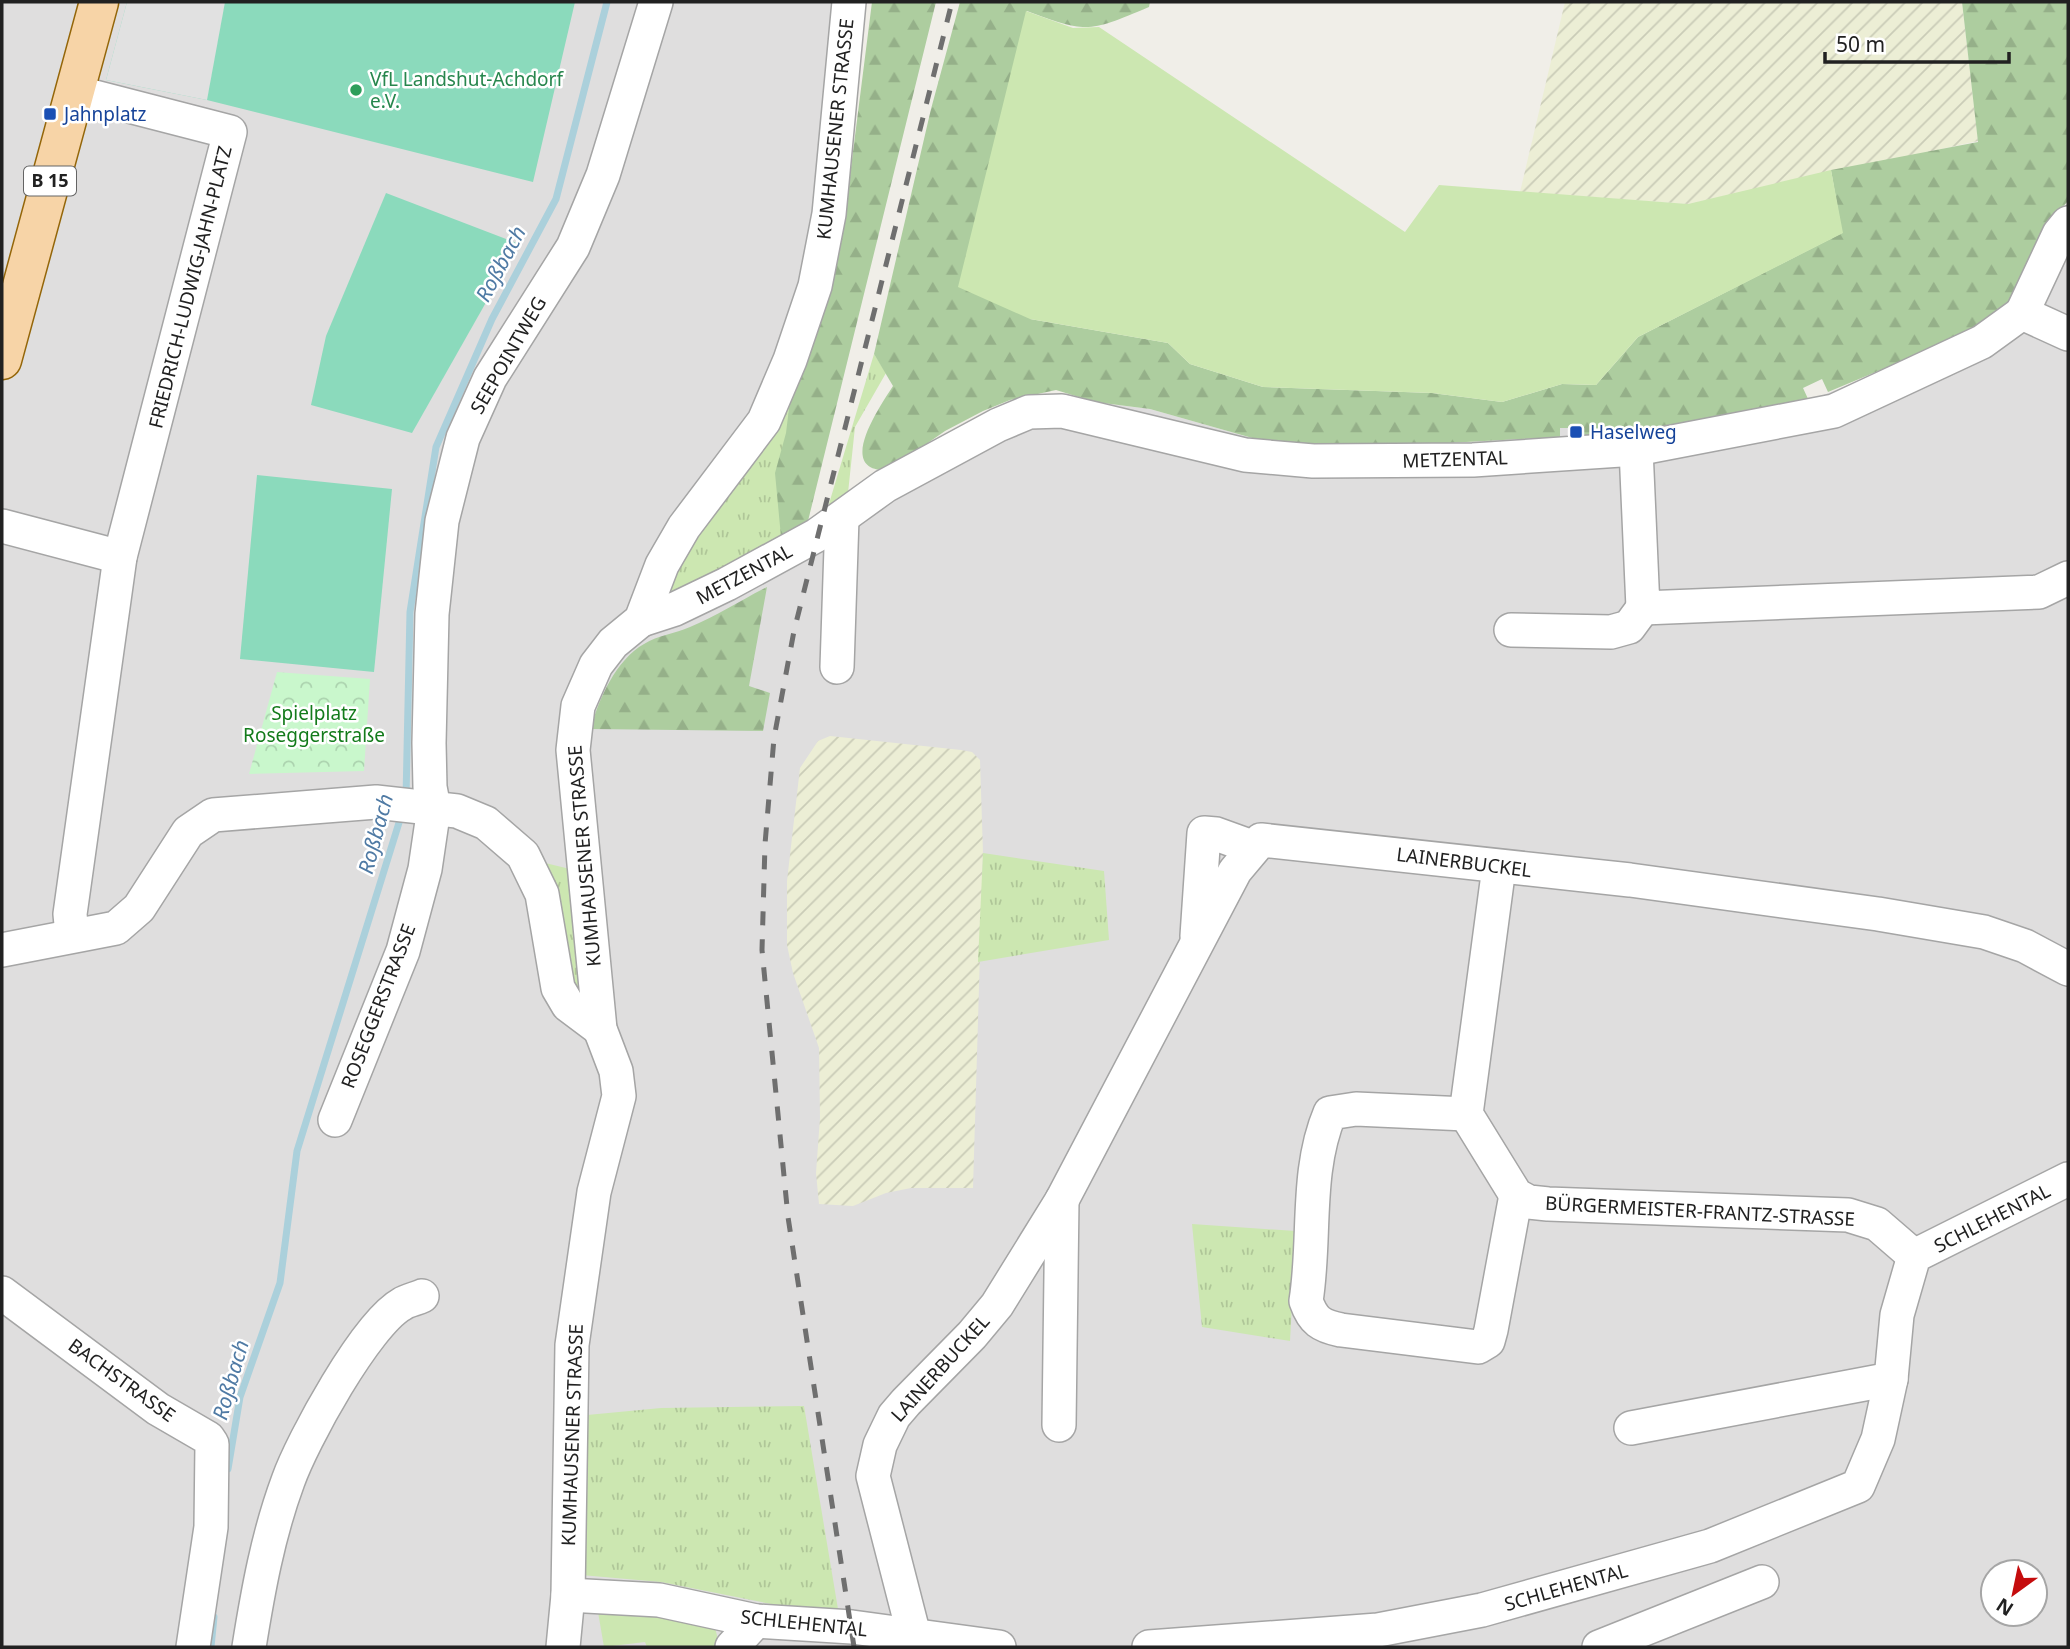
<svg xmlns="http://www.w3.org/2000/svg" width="2070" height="1649" viewBox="0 0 2070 1649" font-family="'Noto Sans',sans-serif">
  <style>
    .residential { fill: #dfdede; fill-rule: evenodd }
    .farmland { fill: url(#farmland-furrows) }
    .grass { fill: url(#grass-tufts) }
    .forest { fill: url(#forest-firs) }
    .park { fill: url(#park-crowns) }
    .garden { fill: #cce7b1 }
    .pitch { fill: #8bdabc }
    .parking { fill: #e1e1e1 }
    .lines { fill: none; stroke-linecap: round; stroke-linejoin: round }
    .stream { stroke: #abd0db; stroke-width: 7 }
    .minor-casing { stroke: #a5a5a5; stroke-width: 36 }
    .major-casing { stroke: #946609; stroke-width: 41 }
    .minor { stroke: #fff; stroke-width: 33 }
    .major { stroke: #f7d4a7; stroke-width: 38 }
    .rail { stroke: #6f6f6f; stroke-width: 5; stroke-dasharray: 14 14; stroke-linecap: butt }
    .leisure-dot { fill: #2e9e5b; stroke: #fff; stroke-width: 2.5 }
    .transit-dot { fill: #1a4fb4; stroke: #fff; stroke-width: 2.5 }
    .labels { text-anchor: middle; stroke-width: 5; stroke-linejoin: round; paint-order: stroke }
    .shield { fill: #fff; stroke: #646464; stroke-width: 2 }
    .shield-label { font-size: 18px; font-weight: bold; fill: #212121 }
    .leisure-label { font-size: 19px; fill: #27864d; stroke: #fff; text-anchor: start }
    .transit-label { font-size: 19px; fill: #164399; stroke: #fff; text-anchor: start }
    .street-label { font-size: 19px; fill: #212121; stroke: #fff }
    .park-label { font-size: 19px; fill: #137b1b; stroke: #fff }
    .water-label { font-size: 21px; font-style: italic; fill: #4f7aa4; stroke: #fff }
  </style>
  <defs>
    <pattern id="farmland-furrows" width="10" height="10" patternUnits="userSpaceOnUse" patternTransform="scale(1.75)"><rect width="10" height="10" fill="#eceed5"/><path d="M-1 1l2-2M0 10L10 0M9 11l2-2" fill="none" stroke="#caccb7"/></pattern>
    <pattern id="grass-tufts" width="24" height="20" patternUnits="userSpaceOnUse" patternTransform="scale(1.75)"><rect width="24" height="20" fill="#cce7b1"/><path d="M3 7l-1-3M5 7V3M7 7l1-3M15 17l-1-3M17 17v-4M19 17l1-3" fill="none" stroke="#afc698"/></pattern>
    <pattern id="forest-firs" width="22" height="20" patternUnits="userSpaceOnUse" patternTransform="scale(1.75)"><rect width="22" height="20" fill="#adcd9f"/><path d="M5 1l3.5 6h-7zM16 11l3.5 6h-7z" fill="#95b089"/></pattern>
    <pattern id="park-crowns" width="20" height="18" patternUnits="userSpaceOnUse" patternTransform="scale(1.75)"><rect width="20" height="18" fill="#c9f7cc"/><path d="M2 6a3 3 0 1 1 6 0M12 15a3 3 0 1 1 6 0" fill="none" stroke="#acd3af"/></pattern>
  </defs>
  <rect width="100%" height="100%" fill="#f0eee8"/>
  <path class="residential" d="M2,2H856L790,359L684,527L817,535L1062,411L1095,402L1150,409L1270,443L1337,449L1559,437L1560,428H1579V436L1809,401L2022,313L2068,223V1647H2ZM1993,1572H2035V1614H1993Z"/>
  <g class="farmland">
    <path d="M1565,2H1962L1978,141L1688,204L1520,192Z"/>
    <path d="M830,736L961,750L972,752L980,760L983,853L973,1188H911L886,1193L853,1206L819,1204L816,1173L820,1118L819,1048L793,973L787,945V881L800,768L818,741Z"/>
  </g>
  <g class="grass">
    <path d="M874,354L886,373L855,427L848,493L828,507Z"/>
    <path d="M790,400L781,537L672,601L662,587Z"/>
    <path d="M983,853L1104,871L1109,940L978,962Z"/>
    <path d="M537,861L570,869L575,951L584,994L574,990Z"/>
    <path d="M1192,1224L1296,1231L1290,1341L1202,1327Z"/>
    <path d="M804,1406L839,1615L771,1612V1604L661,1582L581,1575L587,1415L661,1408Z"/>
  </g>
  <g class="forest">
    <path d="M872,2H936L808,521L781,537L775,473L786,433L790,400L837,252L847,199Z"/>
    <path d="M960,2H1150L1149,7C1089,32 1088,34 1027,11L1030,319L1168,343L1190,364L1263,387L1432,393L1502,402L1562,384L1596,385L1638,337L1842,233L1831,170L1978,142L1962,2H2068V201L2049,222L2009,301L1969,333L1828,392L1822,379L1803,388L1809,401L1694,428L1579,436L1578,428H1560V437L1337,449L1270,443L1150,409L1095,402L1056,390L1010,400L983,411L945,431L889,470C833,473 881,405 893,386L874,354L931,109Z"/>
    <path d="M767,587L749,686L770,693L763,731L591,729C598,699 617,659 644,644C658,635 675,634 690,627C717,616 741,600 767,587Z"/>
  </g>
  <path class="park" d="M277,672L370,679L364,771L249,774Z"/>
  <g class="garden">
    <path d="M1026,11L1073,28L1099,27L1405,232L1439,185L1688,204L1831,170L1843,233L1638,337L1596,385L1562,384L1502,402L1432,393L1263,387L1190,364L1168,343L1030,319L958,287Z"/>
    <path d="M620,1609L714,1624L720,1647H647L645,1642L604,1647L598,1612Z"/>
  </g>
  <g class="pitch">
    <path d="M127,2H575L533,182L207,100L106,80Z"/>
    <path d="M386,193L519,244L412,433L311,405L326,336Z"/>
    <path d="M257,475L392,489L374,672L240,659Z"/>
  </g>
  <path class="parking" d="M127,2H225L207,100L106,80Z"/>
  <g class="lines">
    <g class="stream">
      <path d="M406,798L410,612L436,447L492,319L556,199L607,2"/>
      <path d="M228,1469L240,1397L280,1283L297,1151L402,813"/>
      <path d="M211,1647L214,1617"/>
    </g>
    <defs>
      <g id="minor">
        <path d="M2022,313L2059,234L2068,223"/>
        <path d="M1636,449L1643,608L2039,592L2068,578"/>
        <path d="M2,526L120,557"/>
        <path d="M641,620L675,609L727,584L817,535L885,486L998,425L1029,412L1062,411L1245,455L1313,461L1473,460L1636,449L1834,411L1982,342L2022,313L2068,334"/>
        <path d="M1511,630L1611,632L1629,627L1643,608"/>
        <path d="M837,667L842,518"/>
        <path d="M1499,867L1466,1114L1516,1195L1529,1202L1548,1204L1848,1215L1877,1224L1914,1256"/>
        <path d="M72,935L70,914L120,557L230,132L75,92"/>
        <path d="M1197,936L1204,833L1216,834L1252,847"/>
        <path d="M2,950L116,928L139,908L188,832L213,815L376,802L457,811L486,823L523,855L542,894L558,988L568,1005L600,1029"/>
        <path d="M1466,1114L1356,1109L1330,1113C1305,1172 1316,1239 1306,1301C1313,1321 1321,1326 1341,1330L1478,1347L1488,1341L1491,1330L1516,1195"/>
        <path d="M335,1120L403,951L425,869L434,808L430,787L429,743L432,614L442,521L463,438L490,378L573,247L603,175L656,2"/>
        <path d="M2,1293L158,1409L208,1438L212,1444L211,1527L193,1647"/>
        <path d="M1059,1425L1062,1200"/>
        <path d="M1631,1428L1891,1379"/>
        <path d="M568,1595L659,1600L756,1621L852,1627L999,1647"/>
        <path d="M249,1647C258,1591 268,1535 288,1481C302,1441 366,1324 402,1304C408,1300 416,1299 422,1296"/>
        <path d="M563,1647L568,1595L572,1345L594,1192L619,1096L616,1071L600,1029L573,750L578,706L596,665L613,643L641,620L662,565L684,527L764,421L790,360L815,286L829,214L849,2"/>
        <path d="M732,1647L756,1621"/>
        <path d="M917,1647L873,1476L880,1445L894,1416L906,1402L972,1335L997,1305L1062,1200L1235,871L1261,840L1630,880L1878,914L1984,932L2025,946L2068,969"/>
        <path d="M1149,1647L1378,1630L1482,1610L1710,1546L1858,1486L1878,1439L1891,1379L1897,1315L1914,1256L2068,1179"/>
        <path d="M1599,1647L1762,1582"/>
      </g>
      <path id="major" d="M2,360L99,2"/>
    </defs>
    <use href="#minor" class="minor-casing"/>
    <use href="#major" class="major-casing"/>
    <use href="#minor" class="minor"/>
    <use href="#major" class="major"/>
    <path class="rail" d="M854,1647L788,1217L762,950L765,844L774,738L794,631L952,2"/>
  </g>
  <circle class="leisure-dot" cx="356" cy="90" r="7"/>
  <g class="transit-dot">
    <rect x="43" y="107" width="14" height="14" rx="3.5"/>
    <rect x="1569" y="425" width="14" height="14" rx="3.5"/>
  </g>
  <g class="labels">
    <rect class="shield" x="24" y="166.5" width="52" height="29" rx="5"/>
    <g class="shield-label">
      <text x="50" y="187">B 15</text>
    </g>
    <g class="leisure-label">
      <text x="370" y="86">VfL Landshut-Achdorf<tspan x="370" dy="22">e.V.</tspan></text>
    </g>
    <g class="transit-label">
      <text x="64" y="121">Jahnplatz</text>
      <text x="1590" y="439">Haselweg</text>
    </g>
    <g class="street-label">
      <text transform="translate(835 129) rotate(-84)" y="7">KUMHAUSENER STRASSE</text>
      <text transform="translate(190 287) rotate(-76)" y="7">FRIEDRICH-LUDWIG-JAHN-PLATZ</text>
      <text transform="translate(508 355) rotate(-60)" y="7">SEEPOINTWEG</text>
      <text transform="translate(1455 459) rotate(-2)" y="7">METZENTAL</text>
      <text transform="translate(744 574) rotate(-28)" y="7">METZENTAL</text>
      <text transform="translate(584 856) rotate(-95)" y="7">KUMHAUSENER STRASSE</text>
      <text transform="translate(1464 862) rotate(7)" y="7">LAINERBUCKEL</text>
      <text transform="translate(378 1006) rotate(-69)" y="7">ROSEGGERSTRASSE</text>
      <text transform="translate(1700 1211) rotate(3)" y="7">BÜRGERMEISTER-FRANTZ-STRASSE</text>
      <text transform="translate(1992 1218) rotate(-27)" y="7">SCHLEHENTAL</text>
      <text transform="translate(940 1368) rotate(-48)" y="7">LAINERBUCKEL</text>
      <text transform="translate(122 1380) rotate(36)" y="7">BACHSTRASSE</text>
      <text transform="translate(572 1435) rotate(-88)" y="7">KUMHAUSENER STRASSE</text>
      <text transform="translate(1566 1587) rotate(-16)" y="7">SCHLEHENTAL</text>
      <text transform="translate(804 1623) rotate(6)" y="7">SCHLEHENTAL</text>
    </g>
    <g class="park-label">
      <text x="314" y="720">Spielplatz<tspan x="314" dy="22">Roseggerstraße</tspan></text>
    </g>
    <g class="water-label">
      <text transform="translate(501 264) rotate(-62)" y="7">Roßbach</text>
      <text transform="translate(376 834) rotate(-75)" y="7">Roßbach</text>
      <text transform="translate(231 1380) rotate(-74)" y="7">Roßbach</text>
    </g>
  </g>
  <rect width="2070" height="1649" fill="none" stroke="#212121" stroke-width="7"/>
  <g transform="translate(2014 1593) rotate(213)"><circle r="33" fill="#ffffff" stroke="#a6a6a6" stroke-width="2"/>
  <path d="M0-5L12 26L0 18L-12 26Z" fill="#c50c0d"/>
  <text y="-10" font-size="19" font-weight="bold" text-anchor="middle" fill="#212121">N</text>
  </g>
  <path d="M1825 52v10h184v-10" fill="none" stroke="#212121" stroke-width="3.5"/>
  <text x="1836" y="52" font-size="21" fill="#212121" stroke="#ffffff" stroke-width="5" paint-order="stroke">50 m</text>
</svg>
